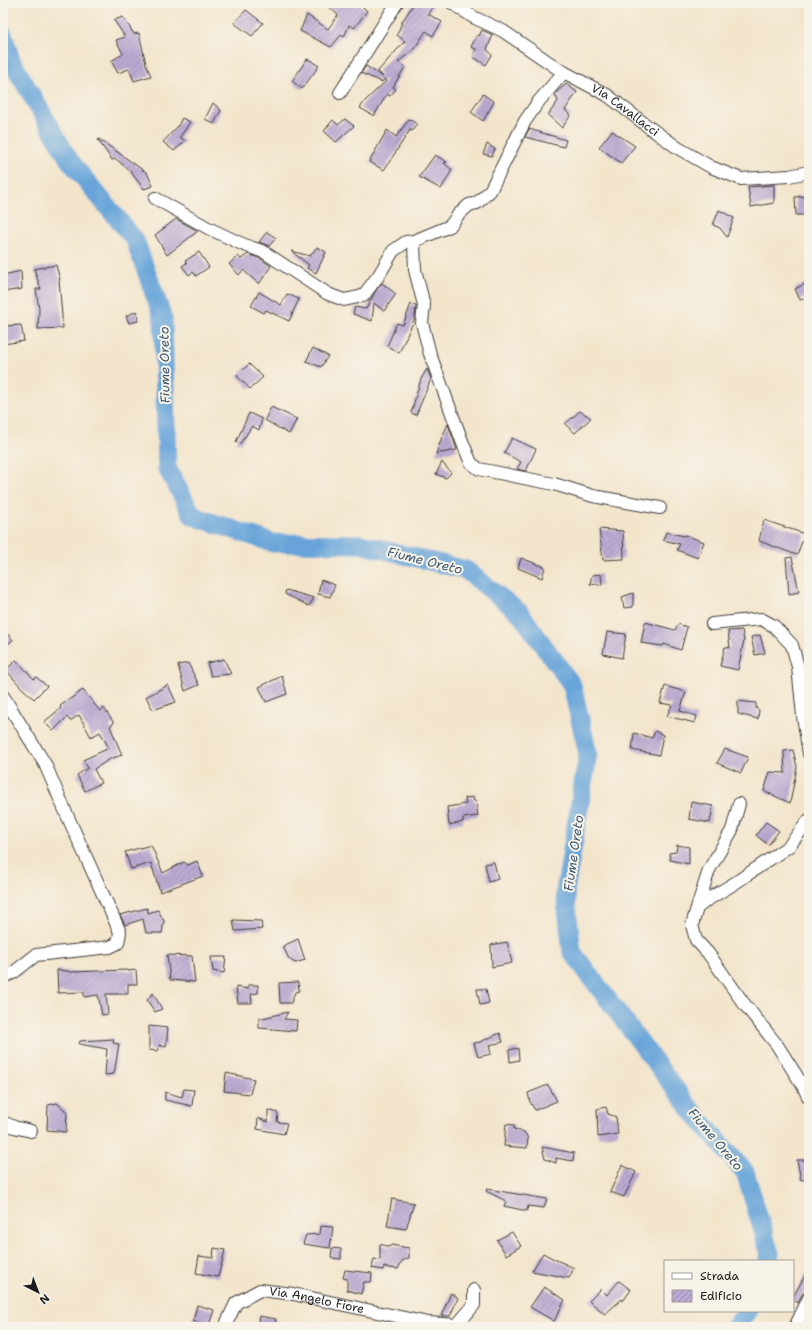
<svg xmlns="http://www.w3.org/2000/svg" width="812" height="1330" viewBox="0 0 812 1330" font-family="'Shantell Sans',sans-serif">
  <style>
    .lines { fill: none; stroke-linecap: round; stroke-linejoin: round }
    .river { stroke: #68a4d9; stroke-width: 19 }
    .building { fill: url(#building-hatch) }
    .minor-casing { stroke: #3c3a36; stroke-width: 14 }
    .minor { stroke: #fff; stroke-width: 12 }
    .labels { text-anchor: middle; stroke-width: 4; stroke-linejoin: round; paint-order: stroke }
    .street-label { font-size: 12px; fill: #1c1c1c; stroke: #f7f3e8 }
    .water-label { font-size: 13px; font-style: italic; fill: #3e5971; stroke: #f7f3e8 }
  </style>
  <defs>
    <pattern id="building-hatch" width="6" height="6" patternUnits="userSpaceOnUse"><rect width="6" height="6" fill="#bbaad3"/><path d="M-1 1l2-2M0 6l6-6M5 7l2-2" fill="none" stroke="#978aaa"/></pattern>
  </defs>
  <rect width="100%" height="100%" fill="#f7f3e8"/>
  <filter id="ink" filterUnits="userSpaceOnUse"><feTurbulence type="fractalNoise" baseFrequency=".025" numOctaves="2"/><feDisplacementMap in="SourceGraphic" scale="8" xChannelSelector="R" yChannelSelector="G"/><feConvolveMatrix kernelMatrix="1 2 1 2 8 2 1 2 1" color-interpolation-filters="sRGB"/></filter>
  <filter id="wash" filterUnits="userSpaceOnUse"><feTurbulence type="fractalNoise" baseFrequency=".012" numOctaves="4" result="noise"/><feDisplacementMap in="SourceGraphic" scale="16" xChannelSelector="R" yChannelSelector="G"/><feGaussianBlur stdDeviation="0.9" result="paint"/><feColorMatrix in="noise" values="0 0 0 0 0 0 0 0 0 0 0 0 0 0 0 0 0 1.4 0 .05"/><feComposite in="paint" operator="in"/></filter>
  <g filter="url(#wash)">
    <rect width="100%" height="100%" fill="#f3e5cc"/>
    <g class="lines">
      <g class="river">
        <path d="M3,34L11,60L70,161L135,240L163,318L167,468L193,516L273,543L360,544L466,570L520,613L572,685L588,754L565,892L572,952L692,1111L745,1172L770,1254L768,1261"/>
        <path d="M735,1327L748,1311"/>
      </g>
    </g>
    <g id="blocks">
      <g class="building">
        <path d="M325,3H359L367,11L354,28L349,25L344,37L341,35L331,47L300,31L307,15L328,29L338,15Z"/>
        <path d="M414,3H435L428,14L442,22L433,36L426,31L414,49L398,62L405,67L393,87L396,89L390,96L387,94L374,116L360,108L365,101L386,81L384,79L382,82L361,73L366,66L383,77L378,71L405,41L397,35L402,22Z"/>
        <path d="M246,10L263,23L252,36L234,23Z"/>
        <path d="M123,17L134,34L139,33L146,64L151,76L134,81L129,69L118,73L111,61L123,54L116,40L125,37L114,20Z"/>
        <path d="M482,30L493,35L487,49L492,55L486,65L473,57L476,49L471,47L477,35L479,36Z"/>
        <path d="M307,59L314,62V63L319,66L302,89L292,81Z"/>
        <path d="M566,84L577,92L565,110L571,115L562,128L548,115L558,101L555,94Z"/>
        <path d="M483,94L494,102L483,121L471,112Z"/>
        <path d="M213,103L221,110L214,124L205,119Z"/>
        <path d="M182,118L190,122L180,137L185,141L174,151L163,142L178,126Z"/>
        <path d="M345,119L354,126L336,142L324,131L333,120L338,125Z"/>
        <path d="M409,119L417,124L412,131L410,130L384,170L369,162L387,130L396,137Z"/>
        <path d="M529,129L566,140L564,147L525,137Z"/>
        <path d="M612,131L635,146L621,163L599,147Z"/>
        <path d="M99,139L147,173L153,186L144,189L130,171L116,159L112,160L98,140Z"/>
        <path d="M487,144L495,149L492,156L483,154Z"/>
        <path d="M435,155L447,162L444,163L452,170L441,189L419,177Z"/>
        <path d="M774,185V203L751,207L748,187Z"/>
        <path d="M809,196V215H796L795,197Z"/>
        <path d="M719,210L734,218L727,237L720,228L713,225Z"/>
        <path d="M176,219L198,231L167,255L155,235Z"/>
        <path d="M267,232L276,238L269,246L259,242Z"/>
        <path d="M317,247L326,252L316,273L307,268L309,265L291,251L310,256Z"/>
        <path d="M199,252L209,267L196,276L193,272L189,275L182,266L187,263L185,261Z"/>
        <path d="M248,254L261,259L271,266L259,284L243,270L239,275L229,264L238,256L241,259Z"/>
        <path d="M56,265L60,280H59L63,328L38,329L39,309L36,289H41L34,269Z"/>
        <path d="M21,271L22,289L3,292V275Z"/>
        <path d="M382,283L396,294L384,311L374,303L372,321L353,314L355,307L366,309L375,292Z"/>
        <path d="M806,283L809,297L800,300L795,289Z"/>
        <path d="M259,292L281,305L287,294L299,299L289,321L266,310L264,313L251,306Z"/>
        <path d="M411,304L416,306L415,318L399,353L387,346L397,323L403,325Z"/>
        <path d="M137,311L138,321L129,323L126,316Z"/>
        <path d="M21,325L24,341L3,344V326Z"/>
        <path d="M313,348L328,356L321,367L306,361Z"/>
        <path d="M249,364L263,377L250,389L237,376Z"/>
        <path d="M427,369L431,379L416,415L411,413L421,379Z"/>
        <path d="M271,407L297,419L289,434L265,420Z"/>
        <path d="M580,411L591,418L575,433L565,424Z"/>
        <path d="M249,413L262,419L259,430L252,426L240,444L236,442Z"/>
        <path d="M448,424L457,450L436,454L442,437Z"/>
        <path d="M512,438L536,449L526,471L517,469L521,462L504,453Z"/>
        <path d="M442,462L451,473L446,478L436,474Z"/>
        <path d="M764,520L805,534L797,555L759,541Z"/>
        <path d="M599,529L623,531L624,559L603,560Z"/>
        <path d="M666,532L684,536L685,535L704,542L698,558L677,550L680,544L663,540Z"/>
        <path d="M792,557L799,592L789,594L786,558Z"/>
        <path d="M521,558L545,567L542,578L518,568Z"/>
        <path d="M601,574L602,585L590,584L592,575Z"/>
        <path d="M321,580L335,585L330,597L318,594Z"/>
        <path d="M286,590L314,598L309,606L285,594Z"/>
        <path d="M633,593V607L624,608L622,597Z"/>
        <path d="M645,622L675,630L678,624L687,627L681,650L664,644L663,646L641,643Z"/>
        <path d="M3,629L13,640L3,648Z"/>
        <path d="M742,630L744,640L738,670L720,666L725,647L730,648L728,631Z"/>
        <path d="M607,632L626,634L622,658L603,654Z"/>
        <path d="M760,635L765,653L755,655L751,637Z"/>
        <path d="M224,659L231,674L211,676L207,663Z"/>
        <path d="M16,660L34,679L36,677L47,686L34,699L21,687L6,670Z"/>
        <path d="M188,663L199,685L185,691L178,665Z"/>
        <path d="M282,676L287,694L266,702L259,687Z"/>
        <path d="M168,685L176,702L153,710L146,697Z"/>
        <path d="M665,686L686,692L680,711L697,716L695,723L667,716L672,705L660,703Z"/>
        <path d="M83,690L100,711L104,708L114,723L110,726L122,755L110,759L94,769L101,783L85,791L77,775L88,768L83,760L109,748L100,732L91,737L79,715L70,721L67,717L53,731L44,722L61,708L60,706Z"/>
        <path d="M738,701L756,703V708L759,710L758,719L738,714Z"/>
        <path d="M655,731L663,735L659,755L632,750L634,733L652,738Z"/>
        <path d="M725,749L748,757L741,773L717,763Z"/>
        <path d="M793,750L797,767L790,803L764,791L770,772L785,773L784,751Z"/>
        <path d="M473,797L474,801H476L478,816L463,818V822L449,825L447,807L466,804L465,798Z"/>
        <path d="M691,802L713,806L710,823L689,819Z"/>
        <path d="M766,822L779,831L768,845L756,835Z"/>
        <path d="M151,845L163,873L184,862L188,865L197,861L203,876L160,892L151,863L131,869L125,852Z"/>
        <path d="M677,845L689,847V864L670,860L669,853L676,852Z"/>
        <path d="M494,862L498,879L489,882L485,864Z"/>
        <path d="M147,908L148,913L158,910L164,921L162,933H146L143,919L125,925L120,915Z"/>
        <path d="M233,920L261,921L262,929L235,931Z"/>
        <path d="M298,939L305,960L295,963L289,959L283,946Z"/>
        <path d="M507,942L512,963L492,967L491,945Z"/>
        <path d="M167,955L192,956L195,982L170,980Z"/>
        <path d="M211,957H226L224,973L213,971Z"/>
        <path d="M57,970L68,971L69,972L128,970V971L136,970L137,984H128V994H106L108,1014L102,1015L98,995L84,997V992L58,993Z"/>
        <path d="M298,982L299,991L295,992L291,1003H280L279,983Z"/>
        <path d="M248,985H258V993L251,994L252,1003H238L236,987L248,989Z"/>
        <path d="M477,989H486L489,1003L480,1005Z"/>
        <path d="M153,993L162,1009L155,1012L147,1000Z"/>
        <path d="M288,1012L284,1019L297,1020L296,1031L259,1028V1019Z"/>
        <path d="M149,1026L168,1028L166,1047L159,1045L158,1051L149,1050Z"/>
        <path d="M500,1033L503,1042L489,1045L491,1054L478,1057L474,1043L480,1042Z"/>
        <path d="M114,1039L113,1043L119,1044L114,1074L105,1075L107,1049L79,1044L80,1041Z"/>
        <path d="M518,1048L519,1060L510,1062L509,1050Z"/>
        <path d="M226,1073L254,1079L250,1094L224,1091Z"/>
        <path d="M548,1085L557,1101L535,1110L530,1102L528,1093Z"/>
        <path d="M184,1089L194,1090L192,1106L165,1100V1092L182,1097Z"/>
        <path d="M57,1103L67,1112L66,1132L47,1130L48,1105Z"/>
        <path d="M606,1107L608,1114L616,1117L618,1134L598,1137L597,1109Z"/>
        <path d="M268,1110L278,1113L277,1122L287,1123L284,1134L257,1129L258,1118L268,1122Z"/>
        <path d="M506,1124L514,1125V1129L524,1132L528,1138L527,1148L504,1146Z"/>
        <path d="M542,1147L574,1153L573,1161L556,1158V1163L545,1159Z"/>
        <path d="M797,1160H809V1179L801,1180Z"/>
        <path d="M622,1165L636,1172L624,1197L610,1192Z"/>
        <path d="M487,1189L547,1199L544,1208L528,1206L527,1211L504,1206L506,1201L486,1191Z"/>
        <path d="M392,1199L414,1203L406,1229L387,1226Z"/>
        <path d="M321,1226L333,1227L330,1248L303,1244L306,1235L320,1234Z"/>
        <path d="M512,1232L521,1246L506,1255L497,1240Z"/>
        <path d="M380,1244L389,1247L391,1245L409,1248V1258L402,1261L398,1269L384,1267L383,1270L372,1268L374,1259L380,1260Z"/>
        <path d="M214,1248L225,1250L218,1277L196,1273L199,1256L213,1258Z"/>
        <path d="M332,1248L341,1249V1259L331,1258Z"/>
        <path d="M543,1253L554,1259L574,1268L569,1278L532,1271Z"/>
        <path d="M809,1268V1283L806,1291L802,1294L798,1303L793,1299V1297Z"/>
        <path d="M345,1270L372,1273L371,1282H364L361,1294L347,1290V1279L343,1278Z"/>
        <path d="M619,1281L631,1290L623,1301L622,1299L605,1314L589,1301L601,1289L607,1295Z"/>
        <path d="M544,1287L565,1300L554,1321L530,1307Z"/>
        <path d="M451,1293L458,1298L450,1316H441Z"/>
        <path d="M197,1305L214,1310L209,1325L193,1321Z"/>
        <path d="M259,1316L276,1319L274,1327H257Z"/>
      </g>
    </g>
  </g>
  <g filter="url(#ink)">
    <use href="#blocks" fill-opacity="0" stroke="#3c3a36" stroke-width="1"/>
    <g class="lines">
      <defs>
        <g id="minor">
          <path id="s1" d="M452,3L473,17L503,31L560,70L607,95L650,128L678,148L711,167L741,179L789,176L809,172"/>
          <path d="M340,93L397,3"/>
          <path d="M155,198L208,228L242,244L264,252L328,294L344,300L363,296L379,275L393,251L406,242L414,241L450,226L458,215L469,205L477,203L490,191L525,121L539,101L564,72"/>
          <path d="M414,241L415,270L424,305L422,323L430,354L462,441L471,463L479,469L554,484L593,496L660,508"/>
          <path d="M712,624L761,619L774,626L792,645L798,667L803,716L809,754"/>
          <path d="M3,696L45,764L67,815L120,932L118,943L110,947L36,955L13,973L3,977"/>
          <path d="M809,820L789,846L735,883L707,900L697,908L692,925L696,940L708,953L742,1001L777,1045L803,1086L809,1098"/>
          <path d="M697,908L709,870L732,830L739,804"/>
          <path d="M3,1122L14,1127L31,1131"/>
          <path id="s2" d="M226,1327L227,1322L236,1303L260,1290L293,1294L428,1323L457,1325L474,1305V1290"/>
          <path d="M795,1327L809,1298"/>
        </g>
      </defs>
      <use href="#minor" class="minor-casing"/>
      <use href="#minor" class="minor"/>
    </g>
  </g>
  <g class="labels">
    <g class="street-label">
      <text dy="4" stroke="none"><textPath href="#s1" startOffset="204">Via Cavallacci</textPath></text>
      <text dy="4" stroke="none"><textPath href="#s2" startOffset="111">Via Angelo Fiore</textPath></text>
    </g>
    <g class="water-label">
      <text transform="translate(164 365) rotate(-91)" y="5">Fiume Oreto</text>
      <text transform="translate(425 560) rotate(14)" y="5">Fiume Oreto</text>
      <text transform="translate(573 853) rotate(-82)" y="5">Fiume Oreto</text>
      <text transform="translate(716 1139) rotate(50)" y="5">Fiume Oreto</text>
    </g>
  </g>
  <rect width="812" height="1330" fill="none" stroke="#f7f3e8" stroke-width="16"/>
  <rect x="664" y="1260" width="130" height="52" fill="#f7f3e8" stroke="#9f9d96"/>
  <rect x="672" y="1273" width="20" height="6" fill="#ffffff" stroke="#9f9d96"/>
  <text x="700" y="1280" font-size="12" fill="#1c1c1c">Strada</text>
  <rect x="672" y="1290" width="20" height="12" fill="url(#building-hatch)" stroke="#9f9d96"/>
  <text x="700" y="1300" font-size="12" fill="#1c1c1c">Edificio</text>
  <g transform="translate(38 1292) rotate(138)" stroke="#f7f3e8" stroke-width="3" paint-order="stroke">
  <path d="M0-3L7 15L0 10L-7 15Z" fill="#1c1c1c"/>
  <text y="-6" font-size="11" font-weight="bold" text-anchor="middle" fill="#1c1c1c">N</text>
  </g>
</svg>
